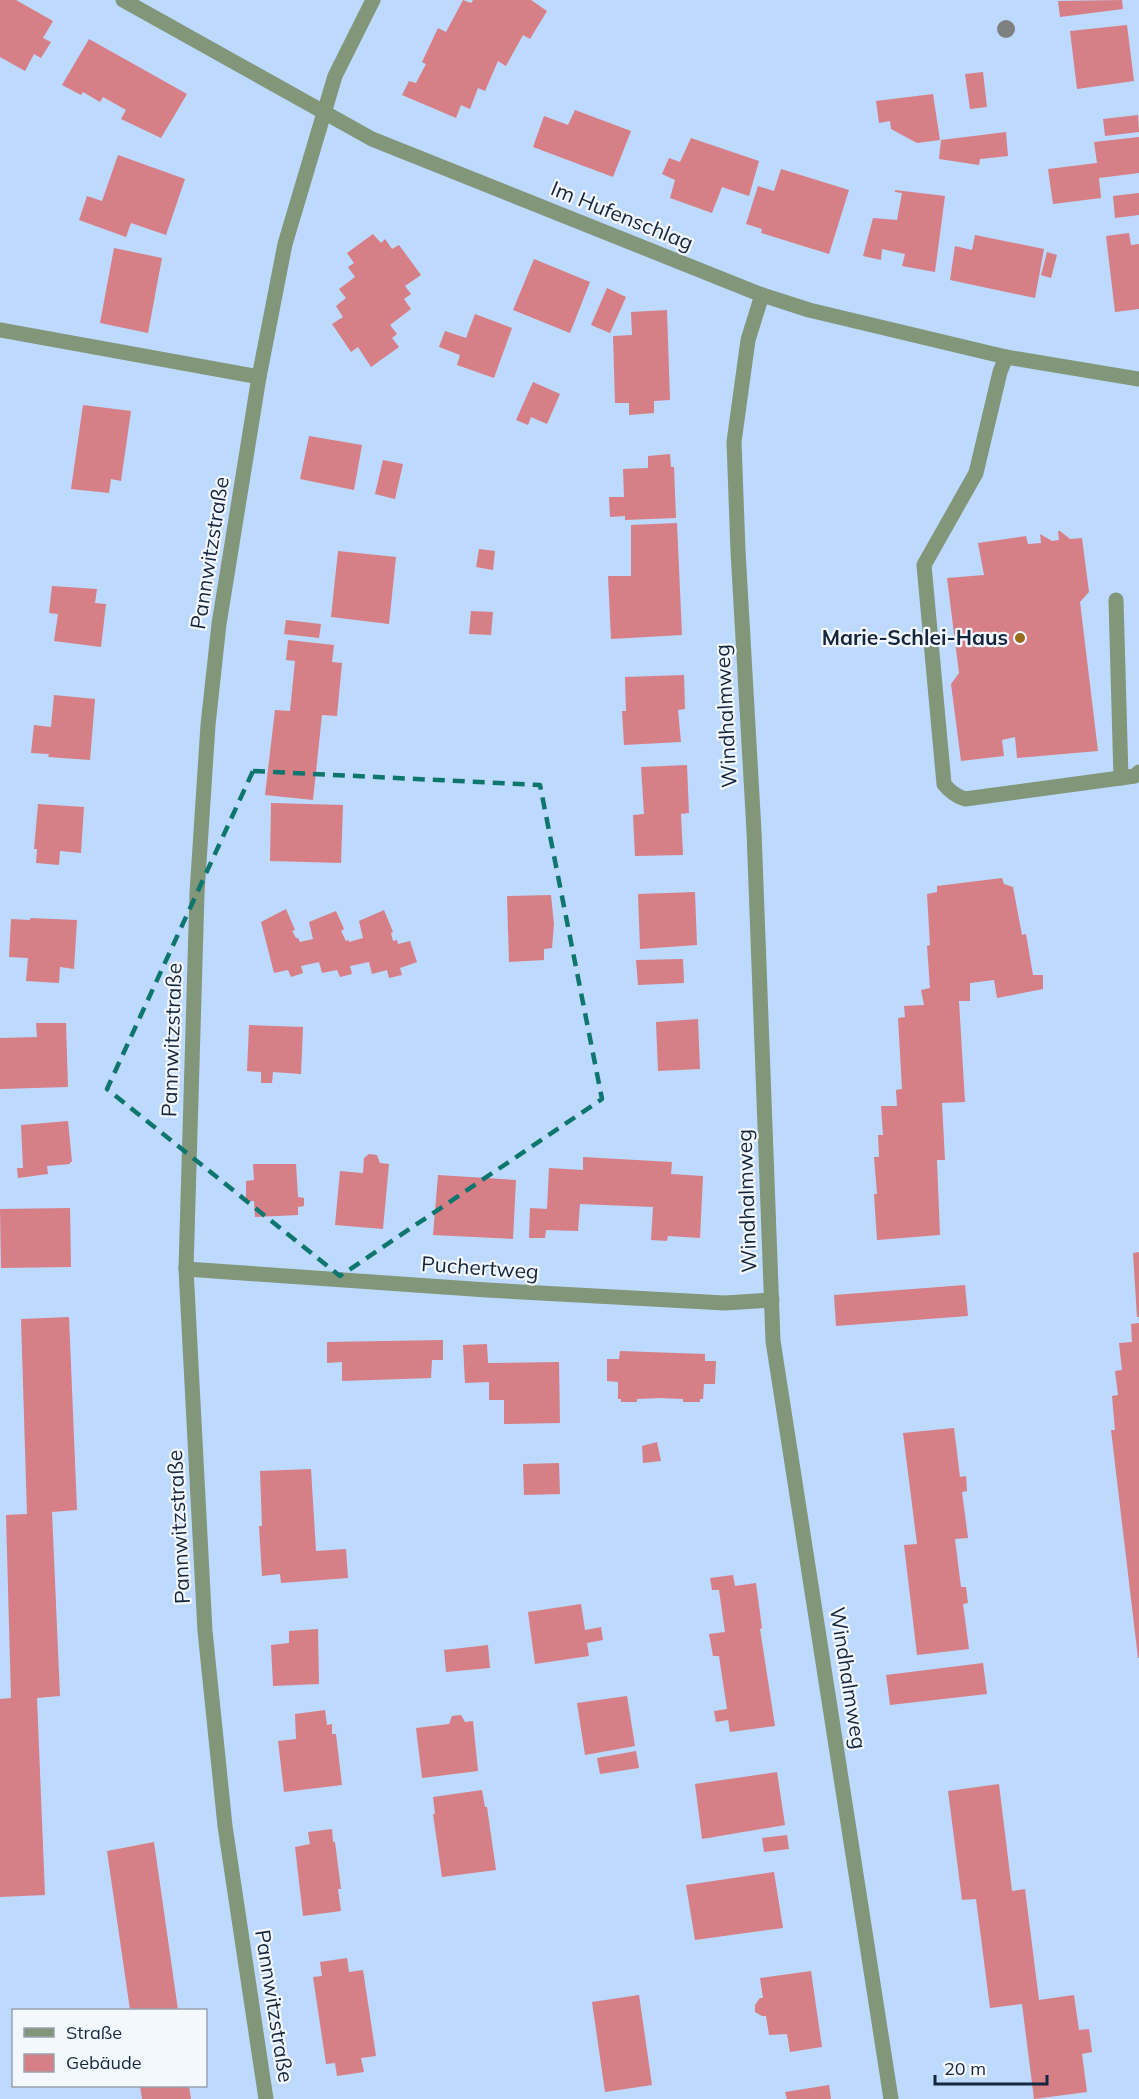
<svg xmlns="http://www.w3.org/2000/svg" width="1139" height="2099" viewBox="0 0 1139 2099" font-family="Mulish,sans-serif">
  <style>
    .building { fill: #d77f86 }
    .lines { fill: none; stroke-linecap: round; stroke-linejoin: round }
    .service { stroke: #829679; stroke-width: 15 }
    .minor { stroke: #829679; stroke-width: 15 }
    .tree { fill: #7f8080 }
    .marked { fill: none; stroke: #0f766e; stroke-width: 4.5; stroke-dasharray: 12 8; stroke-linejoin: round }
    .poi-dot { fill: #996a1b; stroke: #f3f7fe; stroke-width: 2 }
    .labels { text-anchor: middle; stroke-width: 4.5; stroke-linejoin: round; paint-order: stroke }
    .street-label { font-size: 21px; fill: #15263d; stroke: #f3f7fe }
    .poi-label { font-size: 21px; font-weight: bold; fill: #15263d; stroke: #f3f7fe; text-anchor: end }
  </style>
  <rect width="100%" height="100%" fill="#bdd9fd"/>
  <g class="building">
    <path d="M0,0H16L53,21L43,38L51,42L41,58L34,54L25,71L0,57Z"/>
    <path d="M463,0L471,3L473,0H531L547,11L530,39L523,35L506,66L498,61L485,91L478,88L470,109L461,105L456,118L402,95L409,81L416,83L426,64L422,62L438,28L446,32Z"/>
    <path d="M1122,0L1123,9L1060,17L1058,1Z"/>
    <path d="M1127,25L1134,81L1077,89L1070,31Z"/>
    <path d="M89,39L187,94L161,138L121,119L126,110L103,97L100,102L83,92L81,95L62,85Z"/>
    <path d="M983,72L987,107L970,109L965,74Z"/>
    <path d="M933,94L940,140L917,143L891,129L890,121L879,123L876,101Z"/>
    <path d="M575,110L631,131L613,177L533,147L544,116L568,125Z"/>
    <path d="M1138,115L1139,132L1105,136L1103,119Z"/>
    <path d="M1006,132L1008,156L980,159L979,165L939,159L941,140Z"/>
    <path d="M1139,137V173L1099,178L1101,198L1053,204L1048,169L1097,163L1094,142Z"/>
    <path d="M691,138L759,161L749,196L722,187L712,213L670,198L675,180L662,174L669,158L680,162Z"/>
    <path d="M118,155L185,179L166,235L131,223L126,237L79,220L87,196L102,201Z"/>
    <path d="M781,169L849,190L829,254L761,233L762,229L746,224L758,186L774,191Z"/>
    <path d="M895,190L945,196L935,272L902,266L905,254L882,249L881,260L863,256L873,218L897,220L902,193L895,192Z"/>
    <path d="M1139,193V215L1115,218L1113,196Z"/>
    <path d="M1129,233L1131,245L1139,244V309L1115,312L1106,236Z"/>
    <path d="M373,234L381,243L385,239L392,249L399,245L421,275L405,286L411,294L404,299L411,309L390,325L397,334L392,338L399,347L371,367L358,347L351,352L332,324L343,317L336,306L346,298L339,289L355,277L348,267L354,263L347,253Z"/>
    <path d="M975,235L1044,249L1035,298L950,280L955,246L972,250Z"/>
    <path d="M114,248L162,258L148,333L100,323Z"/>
    <path d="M1047,252L1057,255L1051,278L1041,275Z"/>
    <path d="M534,259L590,282L570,333L513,310Z"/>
    <path d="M607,288L626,297L610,333L591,325Z"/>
    <path d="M667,310L670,400L654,401V413L629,415V403H615L613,336L632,335L631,312Z"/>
    <path d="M475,314L512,328L494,378L457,365L460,355L439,347L445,331L466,338Z"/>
    <path d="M533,382L560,394L547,424L531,417L528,425L516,420Z"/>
    <path d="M83,405L131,411L121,481L111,479L109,493L71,489Z"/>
    <path d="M309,436L362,445L354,490L300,479Z"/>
    <path d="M670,454L671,467H674L676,518L625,520V516L610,517L609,497H624L623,469L648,468V456Z"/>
    <path d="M383,460L403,464L395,499L375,494Z"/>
    <path d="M677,523L682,635L611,639L608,576H631V525Z"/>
    <path d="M1058,531H1060L1070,539L1082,538L1089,592L1080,602L1098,751L1017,758L1015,737L1002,740L1004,756L961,761L951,684L959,673L947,578L984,575L978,543L1026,536L1028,544L1041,543L1040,534L1052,541L1059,540Z"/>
    <path d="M479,549L495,551L493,570L476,567Z"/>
    <path d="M338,551L396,557L389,624L331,617Z"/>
    <path d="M52,586L97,589L95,603L106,604L101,647L54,641L58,614L49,613Z"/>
    <path d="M471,611L493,612L491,635L469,634Z"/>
    <path d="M286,620L321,624L319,638L284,634Z"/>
    <path d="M288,640L334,645L332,662L342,663L337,716L322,715L313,800L265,795L275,710L290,711L295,661L286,660Z"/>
    <path d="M684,675L685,709L678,710L681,742L624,745L622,711H626L625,677Z"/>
    <path d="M54,695L95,699L90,760L48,757L49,754L31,753L34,725L51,727Z"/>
    <path d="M687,765L689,813L681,814L683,855L635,856L633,815L644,814L641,767Z"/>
    <path d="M271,803L343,805L341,863L270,861Z"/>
    <path d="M38,804L84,807L81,853L60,851L59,865L36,863L37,849H34Z"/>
    <path d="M1002,878L1004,884L1013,887L1022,935L1026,934L1033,975H1043V989L997,998L994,980L970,983V1001H959L965,1102L942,1103L945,1160H937L940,1235L877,1240L874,1194H877L874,1157H879L878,1135H883L881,1106H897L896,1090L902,1089L898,1018L905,1017L904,1006L924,1005L921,990L930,988L927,946L930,945L927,894L937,892V886Z"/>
    <path d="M695,892L697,945L640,949L638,894Z"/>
    <path d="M551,895L554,924L552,948L544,949V960L509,962L507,896Z"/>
    <path d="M286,909L295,930L292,931L296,938H298L300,942L313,939L309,922L336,911L344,929L341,931L346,941L349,940V942L363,938L359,921L384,910L393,932L391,933L393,941L397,940L398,944L410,941L417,962L400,968L402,975L389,978L387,970L372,974L369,962L350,966L352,974L340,977L337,970L322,973L319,962L301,966L303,973L291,977L288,970L274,973L261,922Z"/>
    <path d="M30,918L77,920L74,969L60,967L59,983L26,981L28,958L9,957L11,919L30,920Z"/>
    <path d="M683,959L684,983L638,985L636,960Z"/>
    <path d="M698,1019L700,1069L658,1071L656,1022Z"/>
    <path d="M36,1023H66L68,1087L0,1089V1038L37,1037Z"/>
    <path d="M249,1025L303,1027L301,1074L273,1072L272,1083H261V1072L247,1071Z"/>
    <path d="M68,1121L72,1162H70V1164L47,1166L48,1174L18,1178L17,1168H23L21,1125Z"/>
    <path d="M369,1154L377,1155L380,1163L389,1164L383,1229L335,1225L340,1171L363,1173L364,1158Z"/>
    <path d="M583,1157L672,1162L671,1174L703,1176L700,1238L668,1236L667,1241L651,1240L653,1207L580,1204L578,1231L546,1230L545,1238H529L530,1208L547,1209L549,1168L583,1170Z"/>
    <path d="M253,1164H296L298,1197L304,1198V1206L298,1207V1215L255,1217L254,1201H246V1181L254,1180Z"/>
    <path d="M438,1175L516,1180L513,1239L433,1235Z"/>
    <path d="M70,1208L71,1267L1,1268L0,1209Z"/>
    <path d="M1139,1252V1317H1137L1133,1253Z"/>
    <path d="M965,1285L968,1316L836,1326L834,1295Z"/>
    <path d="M69,1317L77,1510L52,1512L60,1696L37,1698L45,1895L0,1897V1699L11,1698L6,1515L27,1514L21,1319Z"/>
    <path d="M1139,1323V1658H1138L1111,1430H1115L1112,1396L1118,1395L1115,1371L1122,1370L1119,1343L1132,1342L1131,1324Z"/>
    <path d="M443,1340V1360H432L431,1378L342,1381V1362L327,1363V1342Z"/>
    <path d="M487,1344L488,1363L559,1362L560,1423L504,1424V1400H489V1382L465,1383L463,1345Z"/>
    <path d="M620,1351L705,1354V1361H716L715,1384H704L703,1399H700V1402H683V1399L660,1398L637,1399V1402H621V1399H618V1382L607,1381V1359H619Z"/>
    <path d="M954,1428L960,1477L966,1476L967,1491L962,1492L968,1538L955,1539L961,1587H966L968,1603L963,1604L969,1649L917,1655L904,1545L917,1544L903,1433Z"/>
    <path d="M657,1442L661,1461L643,1463L642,1446Z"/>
    <path d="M559,1463L560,1494L524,1495L523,1464Z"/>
    <path d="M311,1469L316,1551L346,1549L348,1578L281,1583L280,1574L262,1576L259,1526H262L260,1471Z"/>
    <path d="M733,1575L735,1586L756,1583L762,1628L760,1629L775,1726L730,1732L728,1720L716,1722L714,1711L727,1709L719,1656H713L709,1634L725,1632L719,1590H712L710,1578Z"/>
    <path d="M581,1604L585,1630L601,1627L603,1640L587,1643L589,1656L535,1664L528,1612Z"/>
    <path d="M318,1629L319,1684L273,1686L271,1645L289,1643V1631Z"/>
    <path d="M488,1645L490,1668L446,1672L444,1650Z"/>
    <path d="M983,1663L987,1694L890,1705L886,1675Z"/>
    <path d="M627,1696L635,1746L585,1755L577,1703Z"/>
    <path d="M325,1710L327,1725L332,1724V1734H336L342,1785L284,1792L278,1741L296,1739L295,1714Z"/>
    <path d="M461,1715L465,1722L473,1721L478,1771L422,1778L416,1728L449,1724L452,1716Z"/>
    <path d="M636,1751L639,1768L600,1774L597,1758Z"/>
    <path d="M777,1772L785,1825L702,1839L695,1784Z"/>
    <path d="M999,1784L1012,1891L1025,1889L1039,2000L1074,1995L1079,2030L1089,2029L1092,2052L1082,2054L1087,2092L1034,2099L1022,2004L990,2008L976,1899L962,1900L948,1791Z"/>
    <path d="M482,1790L485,1807H487L496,1870L442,1877L433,1814H435L433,1797Z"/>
    <path d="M332,1829L333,1842H335L341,1889H338L341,1911L303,1916L295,1847L310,1844L308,1832Z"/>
    <path d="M787,1835L789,1849L764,1852L762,1838Z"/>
    <path d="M154,1842L178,2010H130L107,1851Z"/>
    <path d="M774,1872L783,1928L695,1940L686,1885Z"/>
    <path d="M347,1958L349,1972L363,1970L376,2056L361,2058L364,2072L337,2076L335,2063L326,2064L313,1977L322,1976L320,1962Z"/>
    <path d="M811,1971L822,2047L790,2052L787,2034L769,2035L766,2016H762L755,2012V2005L760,1998H763L760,1978Z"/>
    <path d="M639,1995L652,2085L605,2092L592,2002Z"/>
    <path d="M829,2085L831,2099H787L785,2092Z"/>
    <path d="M140,2086H189L191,2099H142Z"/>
  </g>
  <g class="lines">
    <g class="service">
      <path d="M0,330L259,377"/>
      <path d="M1006,357L1000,372L976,473L924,565L944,784C950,792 956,796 965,799L1135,776L1139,772"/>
      <path d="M1116,600L1121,778"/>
    </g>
    <g class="minor">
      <path d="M123,0L372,139L762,295L809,310L1006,357L1139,379"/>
      <path d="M762,295L748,340L734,442L738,551L754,831L773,1341L891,2099"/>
      <path d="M186,1269L487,1290L725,1303L772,1300"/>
      <path d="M266,2099L225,1826L205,1631L186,1269L197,893L208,725L219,624L259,377L285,244L335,76L373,0"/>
    </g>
  </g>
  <circle class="tree" cx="1006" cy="29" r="9"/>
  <path class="marked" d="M253,771L540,785L602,1099L340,1276L107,1089Z"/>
  <circle class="poi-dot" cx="1020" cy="638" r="6"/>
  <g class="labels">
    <g class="street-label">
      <text transform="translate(622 216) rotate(22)" y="7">Im Hufenschlag</text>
      <text transform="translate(210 553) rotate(-81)" y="7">Pannwitzstraße</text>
      <text transform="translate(726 716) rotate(-93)" y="7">Windhalmweg</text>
      <text transform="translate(172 1040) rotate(-88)" y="7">Pannwitzstraße</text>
      <text transform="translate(747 1201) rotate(-92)" y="7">Windhalmweg</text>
      <text transform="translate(480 1268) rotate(4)" y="7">Puchertweg</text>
      <text transform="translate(179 1527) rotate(-93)" y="7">Pannwitzstraße</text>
      <text transform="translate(848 1678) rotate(81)" y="7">Windhalmweg</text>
      <text transform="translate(274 2006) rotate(81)" y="7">Pannwitzstraße</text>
    </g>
    <g class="poi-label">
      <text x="1008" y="645">Marie-Schlei-Haus</text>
    </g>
  </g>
  <rect x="12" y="2009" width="195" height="78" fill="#f3f7fe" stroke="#9aa3b1" stroke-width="1.5"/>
  <rect x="24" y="2028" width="30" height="9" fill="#829679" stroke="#9aa3b1" stroke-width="1.5"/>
  <text x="66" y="2039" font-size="18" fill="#15263d">Straße</text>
  <rect x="24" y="2054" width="30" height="18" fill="#d77f86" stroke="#9aa3b1" stroke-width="1.5"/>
  <text x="66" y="2069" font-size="18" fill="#15263d">Gebäude</text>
  <path d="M935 2075v9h112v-9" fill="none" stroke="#15263d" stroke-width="3"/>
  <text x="944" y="2075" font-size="18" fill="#15263d" stroke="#f3f7fe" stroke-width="4.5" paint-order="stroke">20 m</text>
</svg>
